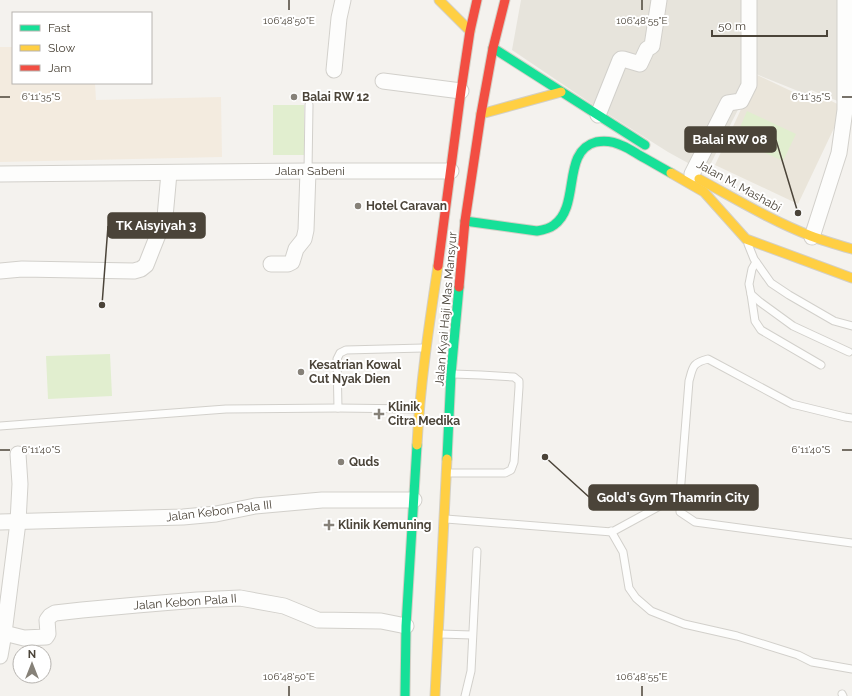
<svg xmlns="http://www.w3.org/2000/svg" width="852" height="696" viewBox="0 0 852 696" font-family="Raleway,sans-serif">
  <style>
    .residential { fill: #e7e4dc }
    .commercial { fill: #f3ebdf }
    .education { fill: #eae5da }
    .green { fill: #e1eecf }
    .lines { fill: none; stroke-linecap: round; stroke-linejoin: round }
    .lane-casing { stroke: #d2d0cb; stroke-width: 9 }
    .street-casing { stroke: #d2d0cb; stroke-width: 17 }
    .fast-casing { stroke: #d3cfc5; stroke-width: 11 }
    .slow-casing { stroke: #d3cfc5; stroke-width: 11 }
    .jam-casing { stroke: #d3cfc5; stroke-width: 11 }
    .lane { stroke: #fdfdfc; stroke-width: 7 }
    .street { stroke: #fdfdfc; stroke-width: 15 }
    .fast { stroke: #16e098; stroke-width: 9 }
    .slow { stroke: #ffcf43; stroke-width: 9 }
    .jam { stroke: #f24e42; stroke-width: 9 }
    .ticks { fill: none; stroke: #4b4439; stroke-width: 1.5 }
    .poi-dot { fill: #868178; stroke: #fff; stroke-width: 1.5 }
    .labels { text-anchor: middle; stroke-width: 4; stroke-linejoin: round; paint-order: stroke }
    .poi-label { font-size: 12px; font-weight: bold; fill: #4b4439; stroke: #fff; text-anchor: start }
    .street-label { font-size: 12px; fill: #4b4439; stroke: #fff }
    .ticks-label { font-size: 10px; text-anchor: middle; fill: #4b4439; stroke: #fff; stroke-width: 4; stroke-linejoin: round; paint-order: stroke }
    .leader { fill: none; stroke: #4b4439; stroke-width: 1.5 }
    .callout-dot { fill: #4b4439; stroke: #fff; stroke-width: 1.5 }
    .callout { fill: #4b4439; stroke: #4b4439; stroke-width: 1.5 }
    .callout-label { font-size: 13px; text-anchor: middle; font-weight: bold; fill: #fff }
  </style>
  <rect width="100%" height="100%" fill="#f4f2ee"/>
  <path class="residential" d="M521,0H852V107L811,90L808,95L756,74L706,173L668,152L592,104L512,50Z"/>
  <path class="commercial" d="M0,47H13V83H95L96,100L221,97L222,157L0,162Z"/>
  <path class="education" d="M757,75L808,99L812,92L844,107L798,204L715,165Z"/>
  <g class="green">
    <rect x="273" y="105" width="31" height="50"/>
    <path d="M747,111L796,134L783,161L735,139Z"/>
    <path d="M110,354L112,396L48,399L46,356Z"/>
  </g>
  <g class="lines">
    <defs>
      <g id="lane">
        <path d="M308,171L309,105"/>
        <path d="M748,244L754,259L771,283L789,295L834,321L852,326"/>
        <path d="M756,262L752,269L749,284L751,294L760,302L793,326L849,352"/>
        <path d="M751,294L755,321L761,330L821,365"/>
        <path d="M338,408L337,359L340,353L346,350L423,348"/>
        <path d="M852,418L845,417L792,404L708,359C692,363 693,367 689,381L680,495V512L695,522L852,543"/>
        <path d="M0,426L226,409L338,408L416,409"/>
        <path d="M449,473H505L511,470L514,462L519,387V381L514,377L481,375L453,374"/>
        <path d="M446,519L612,532L680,495"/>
        <path d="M611,531L623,552L629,588L636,598L651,611L684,624L737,636L798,655L812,662L852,669"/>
        <path d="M440,634L472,635"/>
        <path d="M842,694L843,696"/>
        <path d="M465,696L471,671L477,551"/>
      </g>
      <g id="street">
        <path d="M334,70L339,18L343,0"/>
        <path d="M383,81L461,91"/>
        <path d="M598,115L620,60L621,59H623L640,64L647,49L652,46L659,0"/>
        <path d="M0,174L308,171H451"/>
        <path d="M692,174L728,103L741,101L749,85V0"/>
        <path d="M812,237L839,153L845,110V0"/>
        <path d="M271,264H288L292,262L296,249L304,239L306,230L308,171"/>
        <path d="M0,271L22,269L134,271L141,269L146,265L165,217L169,173"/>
        <path d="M0,522L183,517L216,514L255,506L322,500H414"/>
        <path d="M4,633L24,638L46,637L48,634L47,620L50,616L55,613L82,610L137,605L197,600L240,598L284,606L318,620L381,621L406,626"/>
        <path d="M0,656L4,633L18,522L20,484L18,454"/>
      </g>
      <g id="fast">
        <path d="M493,48L645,145"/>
        <path d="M465,221L537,231C543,230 549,229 554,225C581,206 561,151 596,142C605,140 615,142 623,146C628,148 634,152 639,155C650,161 660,167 671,173"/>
        <path d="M447,459L451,374L459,287"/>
        <path d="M405,696L406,626L417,445"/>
      </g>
      <g id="slow">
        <path d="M439,0L470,31"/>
        <path d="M481,114L561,92"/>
        <path d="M671,173L704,192L746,239L852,278"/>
        <path d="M699,179C736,199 772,221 811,236C824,241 838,245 852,249"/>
        <path d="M417,445C420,385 429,325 438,266"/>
        <path d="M435,696L447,459"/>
      </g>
      <g id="jam">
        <path d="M438,266L461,91L470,31L477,0"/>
        <path d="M459,287L465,221L481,114L493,48L505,0"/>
      </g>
    </defs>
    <use href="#lane" class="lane-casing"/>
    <use href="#street" class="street-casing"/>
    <use href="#fast" class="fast-casing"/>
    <use href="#slow" class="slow-casing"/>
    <use href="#jam" class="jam-casing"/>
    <use href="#lane" class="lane"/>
    <use href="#street" class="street"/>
    <use href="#fast" class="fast"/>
    <use href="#slow" class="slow"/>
    <use href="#jam" class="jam"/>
  </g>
  <path class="ticks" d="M289,0V10M642,0V10M0,97H10M842,97H852M0,450H10M842,450H852M289,686V696M642,686V696"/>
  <g class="poi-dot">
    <circle cx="294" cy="97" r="4"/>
    <circle cx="358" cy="206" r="4"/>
    <circle cx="301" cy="372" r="4"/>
    <path d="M377 408h4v4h4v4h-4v4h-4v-4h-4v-4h4z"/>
    <circle cx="341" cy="462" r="4"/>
    <path d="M327 519h4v4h4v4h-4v4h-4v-4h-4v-4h4z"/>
  </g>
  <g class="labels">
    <g class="poi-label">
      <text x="302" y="101">Balai RW 12</text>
      <text x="366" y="210">Hotel Caravan</text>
      <text x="309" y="369">Kesatrian Kowal<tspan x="309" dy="14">Cut Nyak Dien</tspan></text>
      <text x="388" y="411">Klinik<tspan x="388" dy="14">Citra Medika</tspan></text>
      <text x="349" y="466">Quds</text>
      <text x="338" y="529">Klinik Kemuning</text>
    </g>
    <g class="street-label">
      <text x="310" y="175">Jalan Sabeni</text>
      <text transform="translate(739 186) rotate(29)" y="4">Jalan M. Mashabi</text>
      <text transform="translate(446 309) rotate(-85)" y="4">Jalan Kyai Haji Mas Mansyur</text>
      <text transform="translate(219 511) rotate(-7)" y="4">Jalan Kebon Pala III</text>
      <text transform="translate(185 602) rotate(-4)" y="4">Jalan Kebon Pala II</text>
    </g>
  </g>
  <g class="ticks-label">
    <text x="289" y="24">106°48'50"E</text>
    <text x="642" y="24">106°48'55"E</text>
    <text x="41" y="100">6°11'35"S</text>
    <text x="811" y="100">6°11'35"S</text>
    <text x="41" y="453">6°11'40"S</text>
    <text x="811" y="453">6°11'40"S</text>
    <text x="289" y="680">106°48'50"E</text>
    <text x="642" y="680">106°48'55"E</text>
  </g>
  <path class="leader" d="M798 213L776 140M102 305L108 226M545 457L589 497"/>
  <g class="callout-dot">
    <circle cx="798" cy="213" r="4"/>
    <circle cx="102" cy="305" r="4"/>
    <circle cx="545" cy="457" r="4"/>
  </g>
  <g class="callout">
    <rect x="685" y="127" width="91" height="25" rx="4"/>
    <rect x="108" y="213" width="97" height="25" rx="4"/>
    <rect x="589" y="485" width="169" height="25" rx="4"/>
  </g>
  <g class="callout-label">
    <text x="730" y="144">Balai RW 08</text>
    <text x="156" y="230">TK Aisyiyah 3</text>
    <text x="673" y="502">Gold's Gym Thamrin City</text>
  </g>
  <rect x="12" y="12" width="140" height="72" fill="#ffffff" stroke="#b7b4b0"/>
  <rect x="20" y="25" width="20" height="6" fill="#16e098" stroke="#b7b4b0"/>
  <text x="48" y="32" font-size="12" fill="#4b4439">Fast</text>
  <rect x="20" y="45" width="20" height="6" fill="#ffcf43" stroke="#b7b4b0"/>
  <text x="48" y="52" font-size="12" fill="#4b4439">Slow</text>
  <rect x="20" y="65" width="20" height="6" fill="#f24e42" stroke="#b7b4b0"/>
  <text x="48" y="72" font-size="12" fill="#4b4439">Jam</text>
  <g transform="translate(32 664)"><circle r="19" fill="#ffffff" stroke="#b7b4b0"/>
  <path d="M0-3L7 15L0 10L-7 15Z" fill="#868178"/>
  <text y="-6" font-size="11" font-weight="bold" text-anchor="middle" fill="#4b4439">N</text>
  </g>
  <path d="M712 30v6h115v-6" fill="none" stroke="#4b4439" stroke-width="2"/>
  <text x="718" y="30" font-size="12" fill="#4b4439" stroke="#ffffff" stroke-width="3" paint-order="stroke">50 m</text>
</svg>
